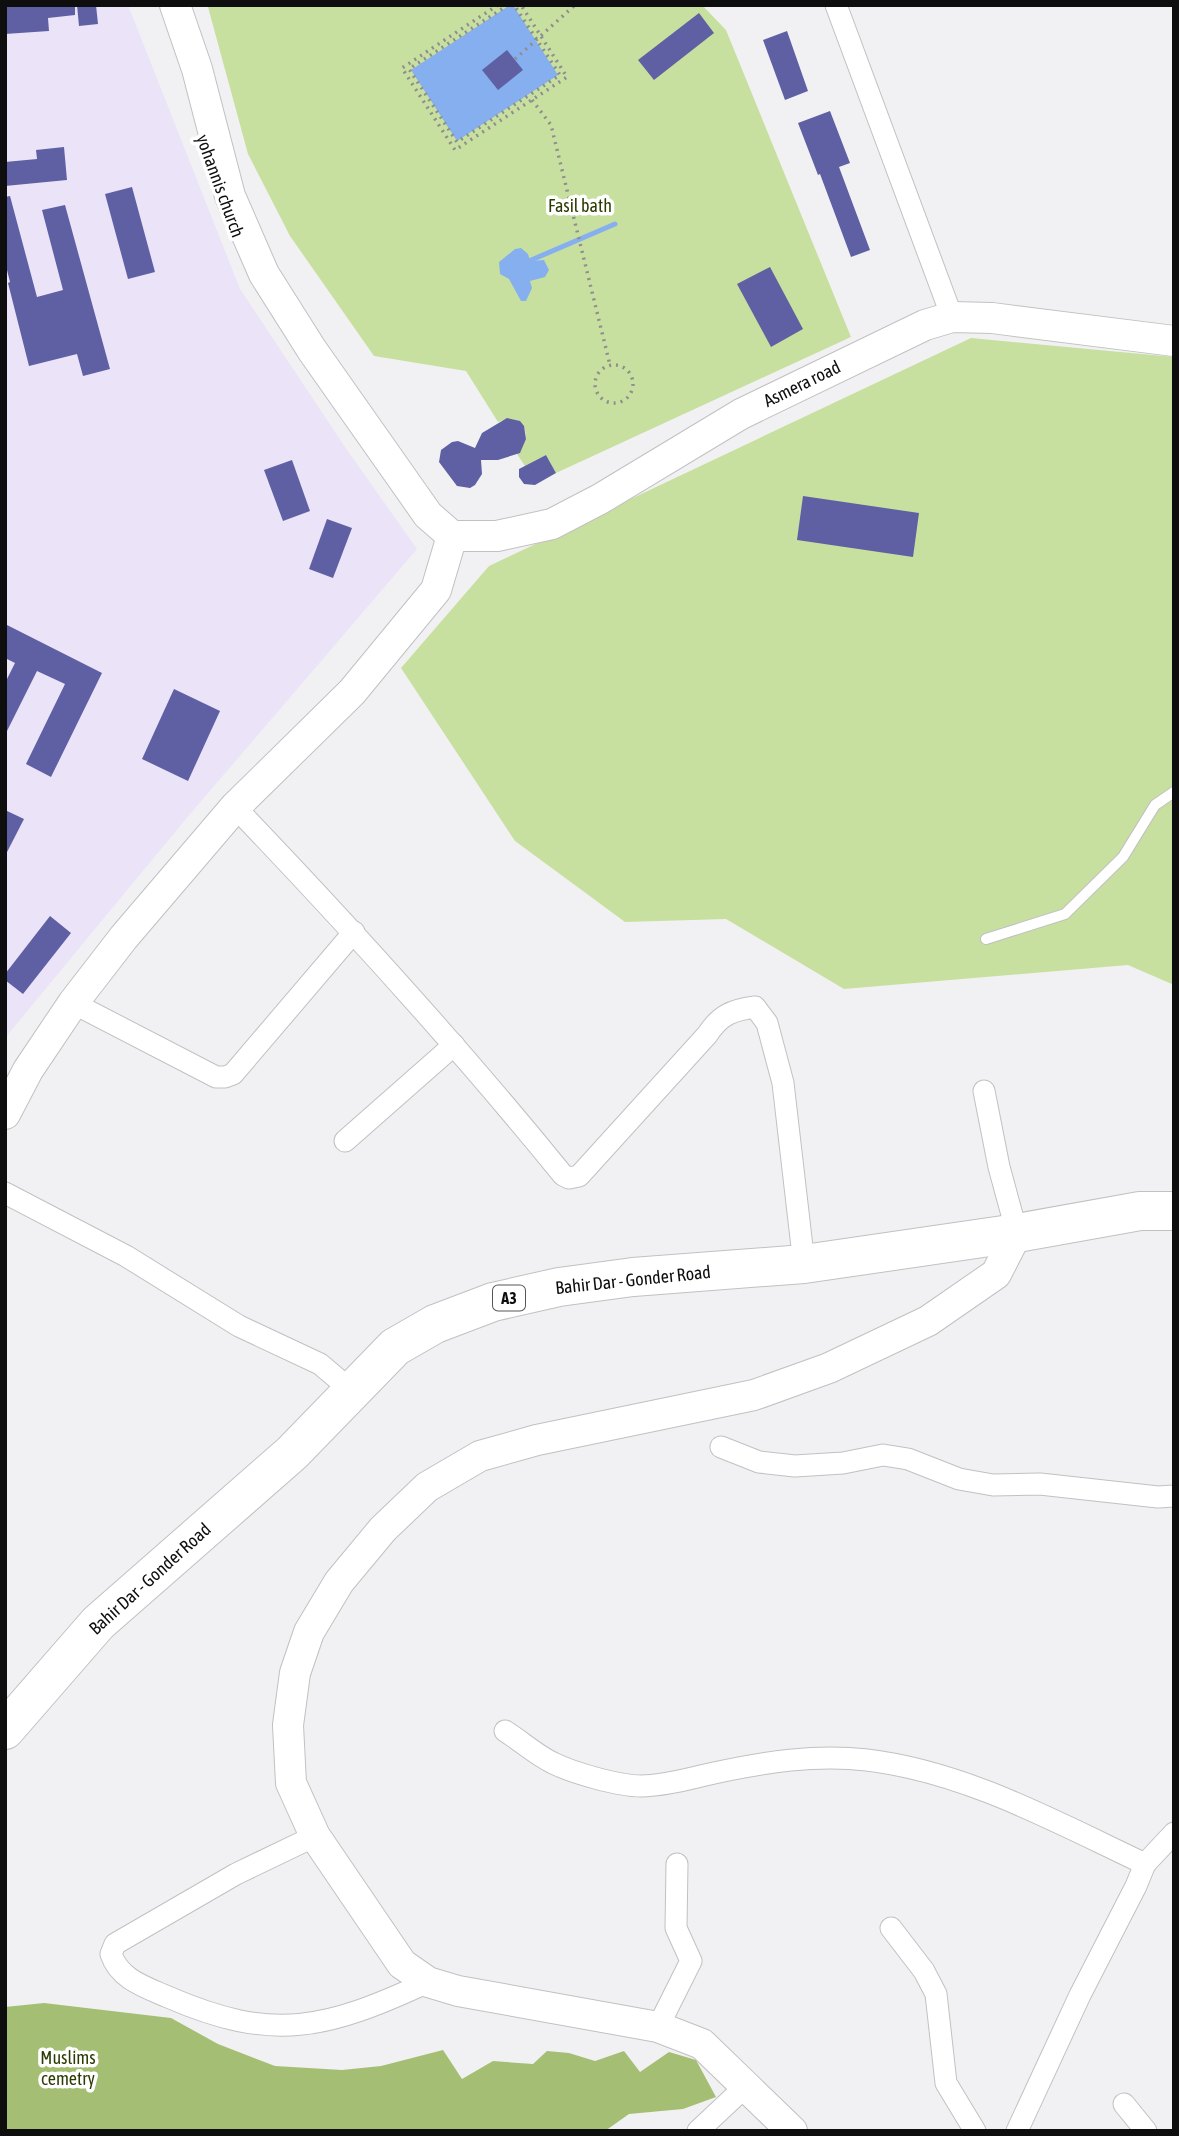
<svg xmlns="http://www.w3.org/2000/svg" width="1179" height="2136" viewBox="0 0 1179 2136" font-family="'Asap Condensed',sans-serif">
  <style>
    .education { fill: #ebe3f8 }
    .green { fill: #c8e09f }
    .forest { fill: #a4bf73 }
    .water { fill: #86aff0 }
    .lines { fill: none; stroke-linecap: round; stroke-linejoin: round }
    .stream { stroke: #86aff0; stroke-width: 5 }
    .building { fill: #5f60a3 }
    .lane-casing { stroke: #c1c1c3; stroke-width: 12 }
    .street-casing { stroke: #c1c1c3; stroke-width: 23 }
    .secondary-casing { stroke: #c1c1c3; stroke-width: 32 }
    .highway-casing { stroke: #c1c1c3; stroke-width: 40 }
    .path { stroke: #8e8e8f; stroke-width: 3.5; stroke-dasharray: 2 5; stroke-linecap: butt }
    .lane { stroke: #fff; stroke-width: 10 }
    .street { stroke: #fff; stroke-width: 21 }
    .secondary { stroke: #fff; stroke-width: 30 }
    .highway { stroke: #fff; stroke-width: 38 }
    .labels { text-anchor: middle; stroke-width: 7; stroke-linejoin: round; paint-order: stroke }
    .shield { fill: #fff; stroke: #565657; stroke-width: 2 }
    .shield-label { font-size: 16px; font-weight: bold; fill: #0e0e0f }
    .street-label { font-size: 18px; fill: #0e0e0f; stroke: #fff }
    .park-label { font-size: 18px; fill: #2b3b01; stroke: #fff }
  </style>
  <rect width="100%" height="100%" fill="#f1f1f3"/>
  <path class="education" d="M5,5H128L240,289L345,447L417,549L185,820L5,1038Z"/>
  <g class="green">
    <path d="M210,5H702L726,30L851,337L556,473L546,455L525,466L515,451L526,439C527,421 513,415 498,422L466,371L374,356L290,236L248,154L208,7Z"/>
    <path d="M971,338L1174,357V985L1128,965L844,989L726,919L625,922L515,841L401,668L489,566Z"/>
  </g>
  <path class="forest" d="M44,2003L171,2018L218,2044L275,2066L342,2070L381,2066L443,2050L462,2079L493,2061L533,2064L547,2051L569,2053L595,2061L624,2051L640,2072L669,2052L696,2060L716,2097L683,2109L629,2114L605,2131H5V2007Z"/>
  <g class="water">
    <path d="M510,5H513L558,75L457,141L411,70Z"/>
    <path d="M521,248L528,254L530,261L544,260L549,270L545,277L530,281L532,288L526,301H521L509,279L500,274L499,262L515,249Z"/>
  </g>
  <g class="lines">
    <path class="stream" d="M529,261L615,224"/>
  </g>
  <g class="building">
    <path d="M5,5H75V15L48,18L49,31L5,34Z"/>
    <path d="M77,5H96L98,24L79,26Z"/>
    <path d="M699,13L714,33L654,80L638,60Z"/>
    <path d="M787,31L808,91L785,100L763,40Z"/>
    <path d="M507,50L523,70L498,90L482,70Z"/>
    <path d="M830,111L850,163L839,167L870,250L851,257L820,174L818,175L798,123Z"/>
    <path d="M64,147L67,180L5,186V162L37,159L36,150Z"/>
    <path d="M132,187L155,272L128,279L105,194Z"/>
    <path d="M10,196L37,297L63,290L42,210L65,205L110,369L83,376L77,354L29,366L8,283L10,282L5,262V197Z"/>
    <path d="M770,267L803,329L771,347L737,284Z"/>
    <path d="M507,418L520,421L524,426L526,439L520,453L498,460H481L482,474L475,485L470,488L457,486L439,462L441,450L452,442L458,441L475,448L482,433Z"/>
    <path d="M546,455L556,473L535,485L524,484L519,477V469Z"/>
    <path d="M292,460L310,511L283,521L264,470Z"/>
    <path d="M803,496L919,513L913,557L797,540Z"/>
    <path d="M327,519L352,528L333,578L309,569Z"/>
    <path d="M5,624L102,673L51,777L26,764L65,684L37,671L5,735V683L15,663L5,658Z"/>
    <path d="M174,689L220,711L188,781L142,759Z"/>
    <path d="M5,810L24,819L5,856Z"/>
    <path d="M50,916L71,933L23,994L5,980V974Z"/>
  </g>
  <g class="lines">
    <defs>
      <path id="lane" d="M986,939L1065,914L1123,857L1155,805L1174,792"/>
      <g id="street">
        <path d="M836,5L952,317"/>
        <path d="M235,807C349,926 459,1047 563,1175L569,1178L579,1176L707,1035C720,1015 732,1010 755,1007L767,1023L783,1083L804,1264"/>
        <path d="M73,1003L216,1077H225L233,1074L354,932"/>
        <path d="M984,1091L999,1167L1017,1233"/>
        <path d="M345,1141L454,1045"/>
        <path d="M5,1193L126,1256L239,1326L320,1364L352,1391"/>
        <path d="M721,1447L759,1462L795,1466L843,1463L883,1455L908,1459L959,1479L993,1485L1040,1484L1158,1497L1174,1496"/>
        <path d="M505,1731C521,1741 536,1755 553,1763C573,1773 619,1786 641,1786C664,1786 691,1778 714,1773C764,1762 816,1754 867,1760C966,1772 1056,1822 1145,1864"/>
        <path d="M315,1836L236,1874L115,1944L111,1954C119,1979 145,1987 168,1997C274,2043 326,2029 428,1982"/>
        <path d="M891,1928L924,1971L936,1994L946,2083L975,2131"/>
        <path d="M658,2027L691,1961L676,1928L677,1864"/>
        <path d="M1124,2104L1146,2131"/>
        <path d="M698,2131L746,2086"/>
        <path d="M1017,2131L1080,1995L1136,1886L1145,1864L1174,1833"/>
      </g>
      <g id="secondary">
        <path d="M175,5L197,69L230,196L264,274L312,350L428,515L452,536"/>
        <path d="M452,536H497L552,524L600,499L741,414L925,325L952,317L992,318L1174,341"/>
        <path d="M5,1114L28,1070L73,1003L124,937L235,807L352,692L436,590L452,536"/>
        <path d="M792,2131L702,2044L658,2027L458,1991L428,1982L402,1964L315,1836L291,1783L288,1725L295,1673L309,1632L339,1582L383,1529L427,1487L480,1456L537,1440L754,1395L829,1368L928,1321L996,1274L1017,1233"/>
      </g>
      <path id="highway" d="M5,1730L98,1623L292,1453L395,1347L435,1324L493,1302L559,1287L633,1277L804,1264L1017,1233L1140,1211H1174"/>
    </defs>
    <use href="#lane" class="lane-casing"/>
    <use href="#street" class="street-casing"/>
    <use href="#secondary" class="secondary-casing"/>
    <use href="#highway" class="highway-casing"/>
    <g class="path">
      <path d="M498,5L402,68L455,150L567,77L521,5"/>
      <path d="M508,5L409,69L457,142L560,75L514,5"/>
      <path d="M515,59L575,5"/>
      <path d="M532,100L551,125L610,365"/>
      <circle cx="614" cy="384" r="19"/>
    </g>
    <use href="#lane" class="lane"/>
    <use href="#street" class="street"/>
    <use href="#secondary" class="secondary"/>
    <use href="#highway" class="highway"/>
  </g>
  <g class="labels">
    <rect class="shield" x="493" y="1285.5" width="32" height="25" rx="5"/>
    <g class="shield-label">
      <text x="509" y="1304">A3</text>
    </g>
    <g class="street-label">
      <text transform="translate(220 186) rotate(70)" y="6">yohannis church</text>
      <text transform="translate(802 384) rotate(-26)" y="6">Asmera road</text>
      <text transform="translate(633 1280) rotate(-6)" y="6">Bahir Dar - Gonder Road</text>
      <text transform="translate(150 1579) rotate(-42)" y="6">Bahir Dar - Gonder Road</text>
    </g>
    <g class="park-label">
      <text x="580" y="212">Fasil bath</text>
      <text x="68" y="2064">Muslims<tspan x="68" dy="21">cemetry</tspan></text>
    </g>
  </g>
  <rect width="1179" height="2136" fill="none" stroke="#0e0e0f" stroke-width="14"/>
</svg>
